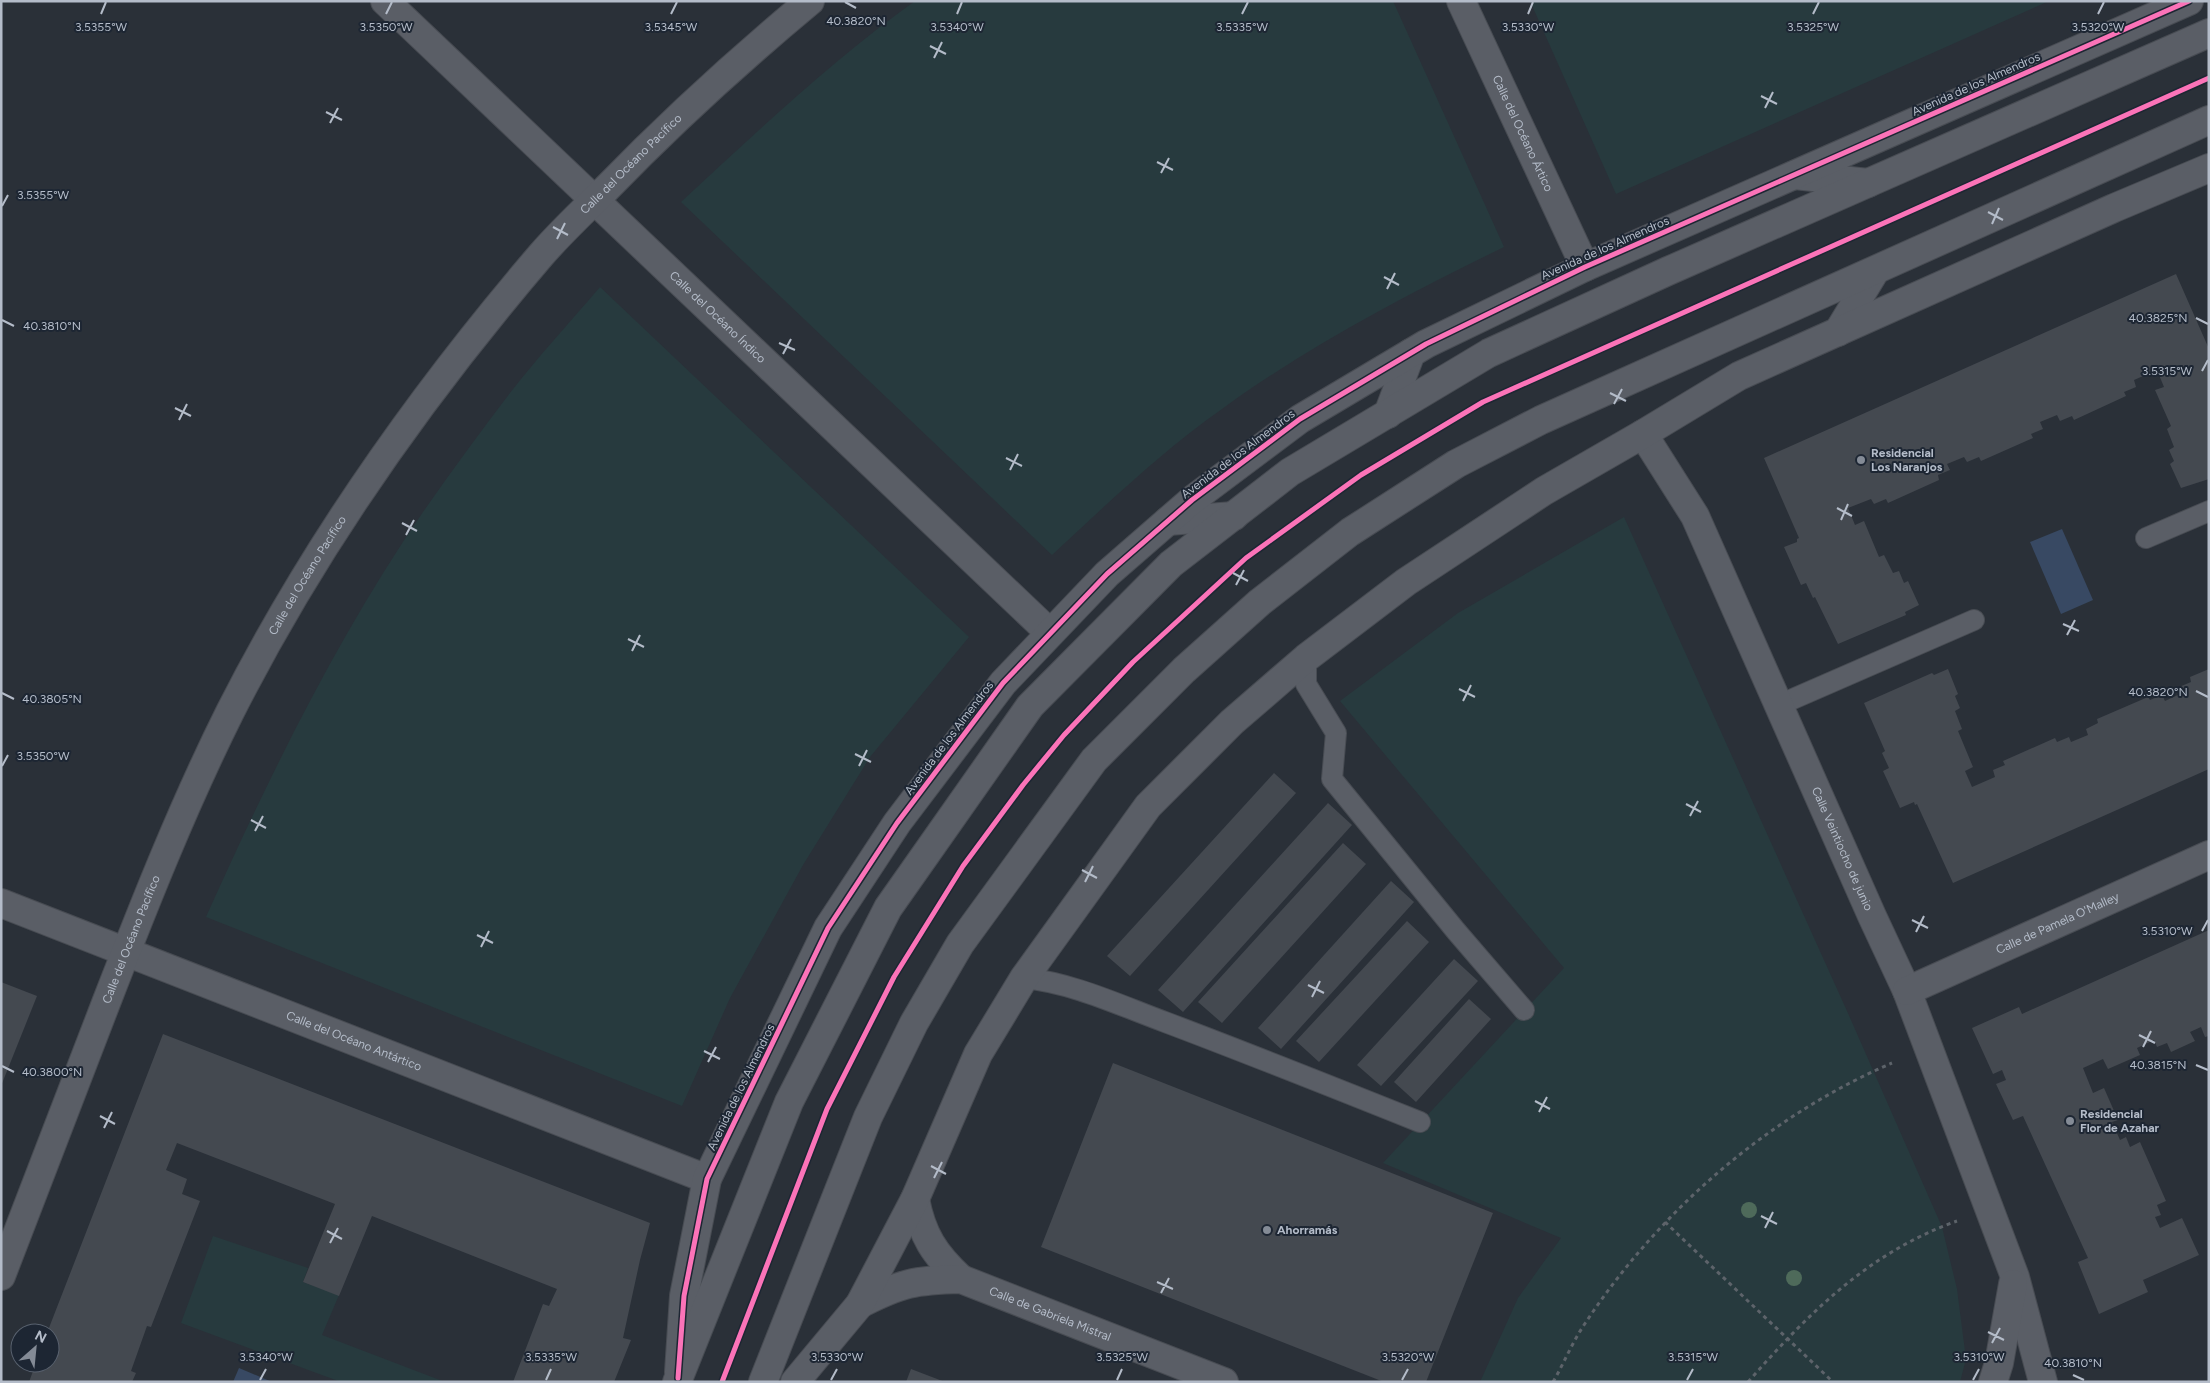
<svg xmlns="http://www.w3.org/2000/svg" width="2210" height="1383" viewBox="0 0 2210 1383" font-family="Figtree,sans-serif">
  <style>
    .green { fill: #273a3e }
    .water { fill: #384963 }
    .building { fill: #444950 }
    .lines { fill: none; stroke-linecap: round; stroke-linejoin: round }
    .service-casing { stroke: #484c53; stroke-width: 22 }
    .minor-casing { stroke: #484c53; stroke-width: 30 }
    .tertiary-casing { stroke: #484c53; stroke-width: 30 }
    .path { stroke: #5d636a; stroke-width: 3; stroke-dasharray: 4 4; stroke-linecap: butt }
    .service { stroke: #5a5e66; stroke-width: 20 }
    .minor { stroke: #5a5e66; stroke-width: 28 }
    .tertiary { stroke: #5a5e66; stroke-width: 28 }
    .cycleway-casing { stroke: #1d2633; stroke-width: 8 }
    .cycleway { stroke: #fb73b8; stroke-width: 5 }
    .tree { fill: #4e6a5a }
    .ticks { fill: none; stroke: #b4bcc9; stroke-width: 2 }
    .poi-dot { fill: #848b96; stroke: #1d2633; stroke-width: 2 }
    .labels { text-anchor: middle; stroke-width: 4; stroke-linejoin: round; paint-order: stroke }
    .street-label { font-size: 12px; fill: #b4bcc9; stroke: #1d2633 }
    .poi-label { font-size: 12px; font-weight: bold; fill: #b4bcc9; stroke: #1d2633; text-anchor: start }
    .ticks-label { font-size: 12px; text-anchor: middle; fill: #b4bcc9; stroke: #1d2633; stroke-width: 4; stroke-linejoin: round; paint-order: stroke }
  </style>
  <rect width="100%" height="100%" fill="#2a3038"/>
  <g class="green">
    <path d="M915,1H1393L1504,247C1406,295 1310,345 1222,409C1161,452 1107,504 1052,555L681,202C757,132 831,61 915,1Z"/>
    <path d="M1530,1H2049L1616,194Z"/>
    <path d="M600,287L969,637L870,757L803,865L730,998L682,1106L206,917C268,779 337,637 423,512C451,472 480,432 510,393C538,357 570,322 600,287Z"/>
    <path d="M1624,517L1847,1011L1942,1227L1957,1289L1966,1359L1960,1382H1480L1518,1298L1561,1238L1383,1163L1564,968L1340,701L1458,613Z"/>
    <path d="M213,1236L308,1268L303,1282L339,1295L322,1335L445,1382H341L181,1323Z"/>
  </g>
  <g class="water">
    <path d="M2062,529L2093,600L2061,614L2030,542Z"/>
    <path d="M239,1368L272,1382H233Z"/>
  </g>
  <g class="building">
    <path d="M2176,274L2209,349V479L2181,488L2170,464L2174,461L2169,450L2174,447L2167,429L2171,426L2155,390L2164,387L2157,370L2134,380L2136,387L2124,392L2126,396L2074,420L2072,416L2060,421L2057,415L2040,422L2043,429L2031,434L2033,438L1981,461L1979,457L1967,462L1964,457L1947,464L1950,470L1938,475L1939,480L1888,503L1886,499L1874,504L1871,499L1848,508L1855,525L1864,521L1879,557L1884,555L1893,573L1899,571L1904,583L1908,581L1919,605L1905,612L1906,615L1838,644L1815,597L1813,598L1806,583L1801,585L1784,547L1797,542V539L1799,538L1764,458Z"/>
    <path d="M1948,669L1958,694L1955,696L1960,708L1955,711L1962,729L1958,731L1973,767L1965,771L1972,787L1995,777L1993,770L2005,765L2003,761L2055,738L2057,742L2069,737L2071,742L2088,735L2086,729L2098,723L2097,719L2148,697L2150,700L2162,695L2165,701L2182,693L2179,687L2191,682L2190,677L2209,669V769L1953,883L1917,804L1915,805L1914,802L1900,808L1883,771L1889,768L1882,753L1885,751L1864,703L1932,673L1934,675Z"/>
    <path d="M1274,773L1296,793L1130,976L1107,956Z"/>
    <path d="M1328,803L1352,825L1183,1012L1158,990Z"/>
    <path d="M1343,843L1366,864L1222,1023L1198,1002Z"/>
    <path d="M1391,881L1414,902L1281,1049L1258,1028Z"/>
    <path d="M1407,921L1429,942L1319,1062L1296,1041Z"/>
    <path d="M2209,930V1036L2205,1037L2201,1027L2190,1032L2195,1041L2171,1052L2167,1043L2157,1047L2154,1040L2137,1048L2140,1055L2108,1069L2103,1059L2083,1068L2093,1093L2104,1088L2118,1120L2112,1122L2120,1140L2126,1137L2130,1147L2140,1142L2166,1201L2157,1205L2161,1215L2155,1217L2160,1228L2182,1218L2199,1255L2143,1280L2148,1292L2099,1314L2078,1262L2088,1258L2023,1116L2013,1120L1996,1084L2006,1080L2002,1070L1993,1074L1972,1028L2019,1007L2022,1014Z"/>
    <path d="M1454,959L1478,981L1381,1086L1357,1065Z"/>
    <path d="M1,982L37,996L1,1086Z"/>
    <path d="M1469,999L1491,1019L1416,1102L1394,1082Z"/>
    <path d="M163,1034L650,1223L640,1260L623,1338L631,1340L614,1382H513L543,1304L549,1306L557,1289L372,1216L339,1296L303,1282L335,1204L177,1143L166,1170L187,1179L182,1194L200,1201L151,1327L147,1326L131,1371L136,1373L132,1382H29L36,1363H50V1333H47Z"/>
    <path d="M1113,1063L1493,1213L1426,1382H1384L1041,1247Z"/>
    <path d="M911,1369L945,1382H906Z"/>
  </g>
  <g class="lines">
    <defs>
      <g id="service">
        <path d="M2146,538L2209,511"/>
        <path d="M1306,658V684L1336,733L1332,779L1456,931L1524,1010"/>
        <path d="M1779,705L1974,620"/>
        <path d="M1024,978C1073,983 1119,1005 1165,1022C1250,1054 1335,1088 1420,1122"/>
      </g>
      <g id="minor">
        <path id="s1" d="M385,1L1050,633"/>
        <path id="s2" d="M1461,1L1585,267"/>
        <path d="M1795,175L1868,183"/>
        <path d="M1838,332L1875,271"/>
        <path d="M1388,414L1411,353"/>
        <path id="s3" d="M1643,434L1695,516L1872,916L1907,991L2015,1277L2043,1382"/>
        <path d="M1168,521L1234,516"/>
        <path id="s4" d="M1,903L707,1179"/>
        <path id="s5" d="M1907,991L2209,855"/>
        <path d="M915,1199C922,1235 934,1254 961,1279"/>
        <path id="s6" d="M1,1276C36,1185 71,1094 106,1003C144,905 183,806 230,712C313,548 422,394 541,255C561,232 584,210 606,189C670,123 739,60 810,1"/>
        <path id="s7" d="M860,1304C901,1283 915,1280 961,1279L1224,1382"/>
        <path d="M679,1372L684,1296L707,1179L828,928L897,823L1003,683L1107,574L1192,500L1300,419L1426,344L1585,267L2189,1"/>
        <path d="M795,1382L860,1304L915,1199L978,1054L1024,978L1148,806L1232,722L1306,658L1406,582L1544,491L1643,434L1739,376L2114,208L2209,168"/>
        <path d="M1993,1382L1999,1363L2013,1284"/>
      </g>
      <g id="tertiary">
        <path d="M677,1382L789,1102L888,908L1030,706L1171,564L1290,472L1489,353L1668,271L2209,33"/>
        <path d="M763,1382L868,1117L914,1023L960,944L1094,760L1184,670L1260,602L1350,532L1456,464L1541,420L2209,120"/>
      </g>
    </defs>
    <use href="#service" class="service-casing"/>
    <use href="#minor" class="minor-casing"/>
    <use href="#tertiary" class="tertiary-casing"/>
    <g class="path">
      <path d="M1665,1222L1833,1382"/>
      <path d="M1553,1382C1564,1363 1572,1343 1584,1325C1659,1211 1767,1117 1892,1063"/>
      <path d="M1748,1382C1808,1314 1869,1252 1957,1221"/>
    </g>
    <use href="#service" class="service"/>
    <use href="#minor" class="minor"/>
    <use href="#tertiary" class="tertiary"/>
    <defs>
      <g id="cycleway">
        <path d="M678,1378L684,1296L707,1179L828,928L897,823L1003,683L1107,574L1192,500L1300,419L1426,344L1585,267L2189,1"/>
        <path d="M722,1382L827,1109L894,977L963,866L1023,785L1064,735L1133,662L1246,558L1361,475L1483,402L2209,78"/>
      </g>
    </defs>
    <use href="#cycleway" class="cycleway-casing"/>
    <use href="#cycleway" class="cycleway"/>
  </g>
  <g class="tree">
    <circle cx="1749" cy="1210" r="8"/>
    <circle cx="1794" cy="1278" r="8"/>
  </g>
  <path class="ticks" d="M845,2L856,8M101,14L106,2M386,14L392,2M671,14L677,2M957,14L962,2M1242,14L1248,2M1528,14L1533,2M1813,14L1819,2M2098,14L2104,2M930,46L946,54M934,58L942,42M1761,96L1777,104M1765,108L1773,92M326,112L342,120M330,123L338,108M1157,162L1173,170M1161,173L1169,158M2,206L8,195M1988,212L2003,220M1992,224L1999,208M553,227L568,235M557,239L565,223M1384,277L1399,285M1387,289L1395,273M2196,318L2208,324M2,320L14,326M779,343L795,350M783,354L791,339M2202,371L2208,360M1610,393L1626,401M1614,404L1622,389M175,408L191,416M179,420L187,404M1006,458L1022,466M1010,470L1018,454M1837,508L1852,516M1841,520L1848,504M402,523L417,531M406,535L414,520M1233,573L1248,581M1236,585L1244,570M2063,624L2079,631M2067,635L2075,620M628,639L644,647M632,651L640,635M1459,689L1475,697M2196,691L2208,697M2,693L14,699M1463,701L1471,685M855,754L871,762M2,766L8,755M859,766L867,750M1686,804L1701,812M1690,816L1698,801M251,820L266,828M255,831L263,816M1082,870L1097,878M1085,882L1093,866M1912,920L1928,928M2202,931L2208,920M1916,932L1924,916M477,935L493,943M481,947L489,931M1308,985L1324,993M1312,997L1320,981M2139,1035L2155,1043M2143,1047L2151,1031M704,1051L720,1059M708,1062L716,1047M2196,1065L2208,1070M2,1066L14,1072M1535,1101L1550,1109M1539,1112L1547,1097M100,1116L115,1124M104,1128L112,1112M931,1166L946,1174M934,1178L942,1162M1761,1216L1777,1224M1765,1228L1773,1212M327,1231L342,1239M330,1243L338,1228M1157,1282L1173,1289M1161,1293L1169,1278M1988,1332L2004,1340M1992,1343L2000,1328M2073,1375L2084,1380M260,1380L266,1369M546,1380L551,1369M831,1380L837,1369M1117,1380L1122,1369M1402,1380L1408,1369M1687,1380L1693,1369M1973,1380L1979,1369"/>
  <g class="poi-dot">
    <circle cx="1861" cy="460" r="5"/>
    <circle cx="2070" cy="1121" r="5"/>
    <circle cx="1267" cy="1230" r="5"/>
  </g>
  <g class="labels">
    <g class="street-label">
      <text transform="translate(1976 84) rotate(-24)" y="4">Avenida de los Almendros</text>
      <text dy="4" stroke="none"><textPath href="#s2" startOffset="146">Calle del Océano Ártico</textPath></text>
      <text dy="4" stroke="none"><textPath href="#s6" startOffset="1291">Calle del Océano Pacífico</textPath></text>
      <text transform="translate(1605 248) rotate(-24)" y="4">Avenida de los Almendros</text>
      <text dy="4" stroke="none"><textPath href="#s1" startOffset="459">Calle del Océano Índico</textPath></text>
      <text transform="translate(1238 454) rotate(-37)" y="4">Avenida de los Almendros</text>
      <text dy="4" stroke="none"><textPath href="#s6" startOffset="766">Calle del Océano Pacífico</textPath></text>
      <text transform="translate(949 738) rotate(-53)" y="4">Avenida de los Almendros</text>
      <text dy="4" stroke="none"><textPath href="#s3" startOffset="461">Calle Veintiocho de junio</textPath></text>
      <text dy="4" stroke="none"><textPath href="#s5" startOffset="165">Calle de Pamela O'Malley</textPath></text>
      <text dy="4" stroke="none"><textPath href="#s6" startOffset="361">Calle del Océano Pacífico</textPath></text>
      <text dy="4" stroke="none"><textPath href="#s4" startOffset="379">Calle del Océano Antártico</textPath></text>
      <text transform="translate(741 1087) rotate(-64)" y="4">Avenida de los Almendros</text>
      <text dy="4" stroke="none"><textPath href="#s7" startOffset="201">Calle de Gabriela Mistral</textPath></text>
    </g>
    <g class="poi-label">
      <text x="1871" y="457">Residencial<tspan x="1871" dy="14">Los Naranjos</tspan></text>
      <text x="2080" y="1118">Residencial<tspan x="2080" dy="14">Flor de Azahar</tspan></text>
      <text x="1277" y="1234">Ahorramás</text>
    </g>
  </g>
  <g class="ticks-label">
    <text x="856" y="25">40.3820°N</text>
    <text x="101" y="31">3.5355°W</text>
    <text x="386" y="31">3.5350°W</text>
    <text x="671" y="31">3.5345°W</text>
    <text x="957" y="31">3.5340°W</text>
    <text x="1242" y="31">3.5335°W</text>
    <text x="1528" y="31">3.5330°W</text>
    <text x="1813" y="31">3.5325°W</text>
    <text x="2098" y="31">3.5320°W</text>
    <text x="43" y="199">3.5355°W</text>
    <text x="2158" y="322">40.3825°N</text>
    <text x="52" y="330">40.3810°N</text>
    <text x="2167" y="375">3.5315°W</text>
    <text x="2158" y="696">40.3820°N</text>
    <text x="52" y="703">40.3805°N</text>
    <text x="43" y="760">3.5350°W</text>
    <text x="2167" y="935">3.5310°W</text>
    <text x="2158" y="1069">40.3815°N</text>
    <text x="52" y="1076">40.3800°N</text>
    <text x="266" y="1361">3.5340°W</text>
    <text x="551" y="1361">3.5335°W</text>
    <text x="837" y="1361">3.5330°W</text>
    <text x="1122" y="1361">3.5325°W</text>
    <text x="1408" y="1361">3.5320°W</text>
    <text x="1693" y="1361">3.5315°W</text>
    <text x="1979" y="1361">3.5310°W</text>
    <text x="2073" y="1367">40.3810°N</text>
  </g>
  <rect width="2210" height="1383" fill="none" stroke="#b4bcc9" stroke-width="5"/>
  <g transform="translate(35 1348) rotate(27)"><circle r="24" fill="#1d2633" stroke="#59626f"/>
  <path d="M0-4L9 19L0 12L-9 19Z" fill="#848b96"/>
  <text y="-8" font-size="14" font-weight="bold" text-anchor="middle" fill="#b4bcc9">N</text>
  </g>
</svg>
